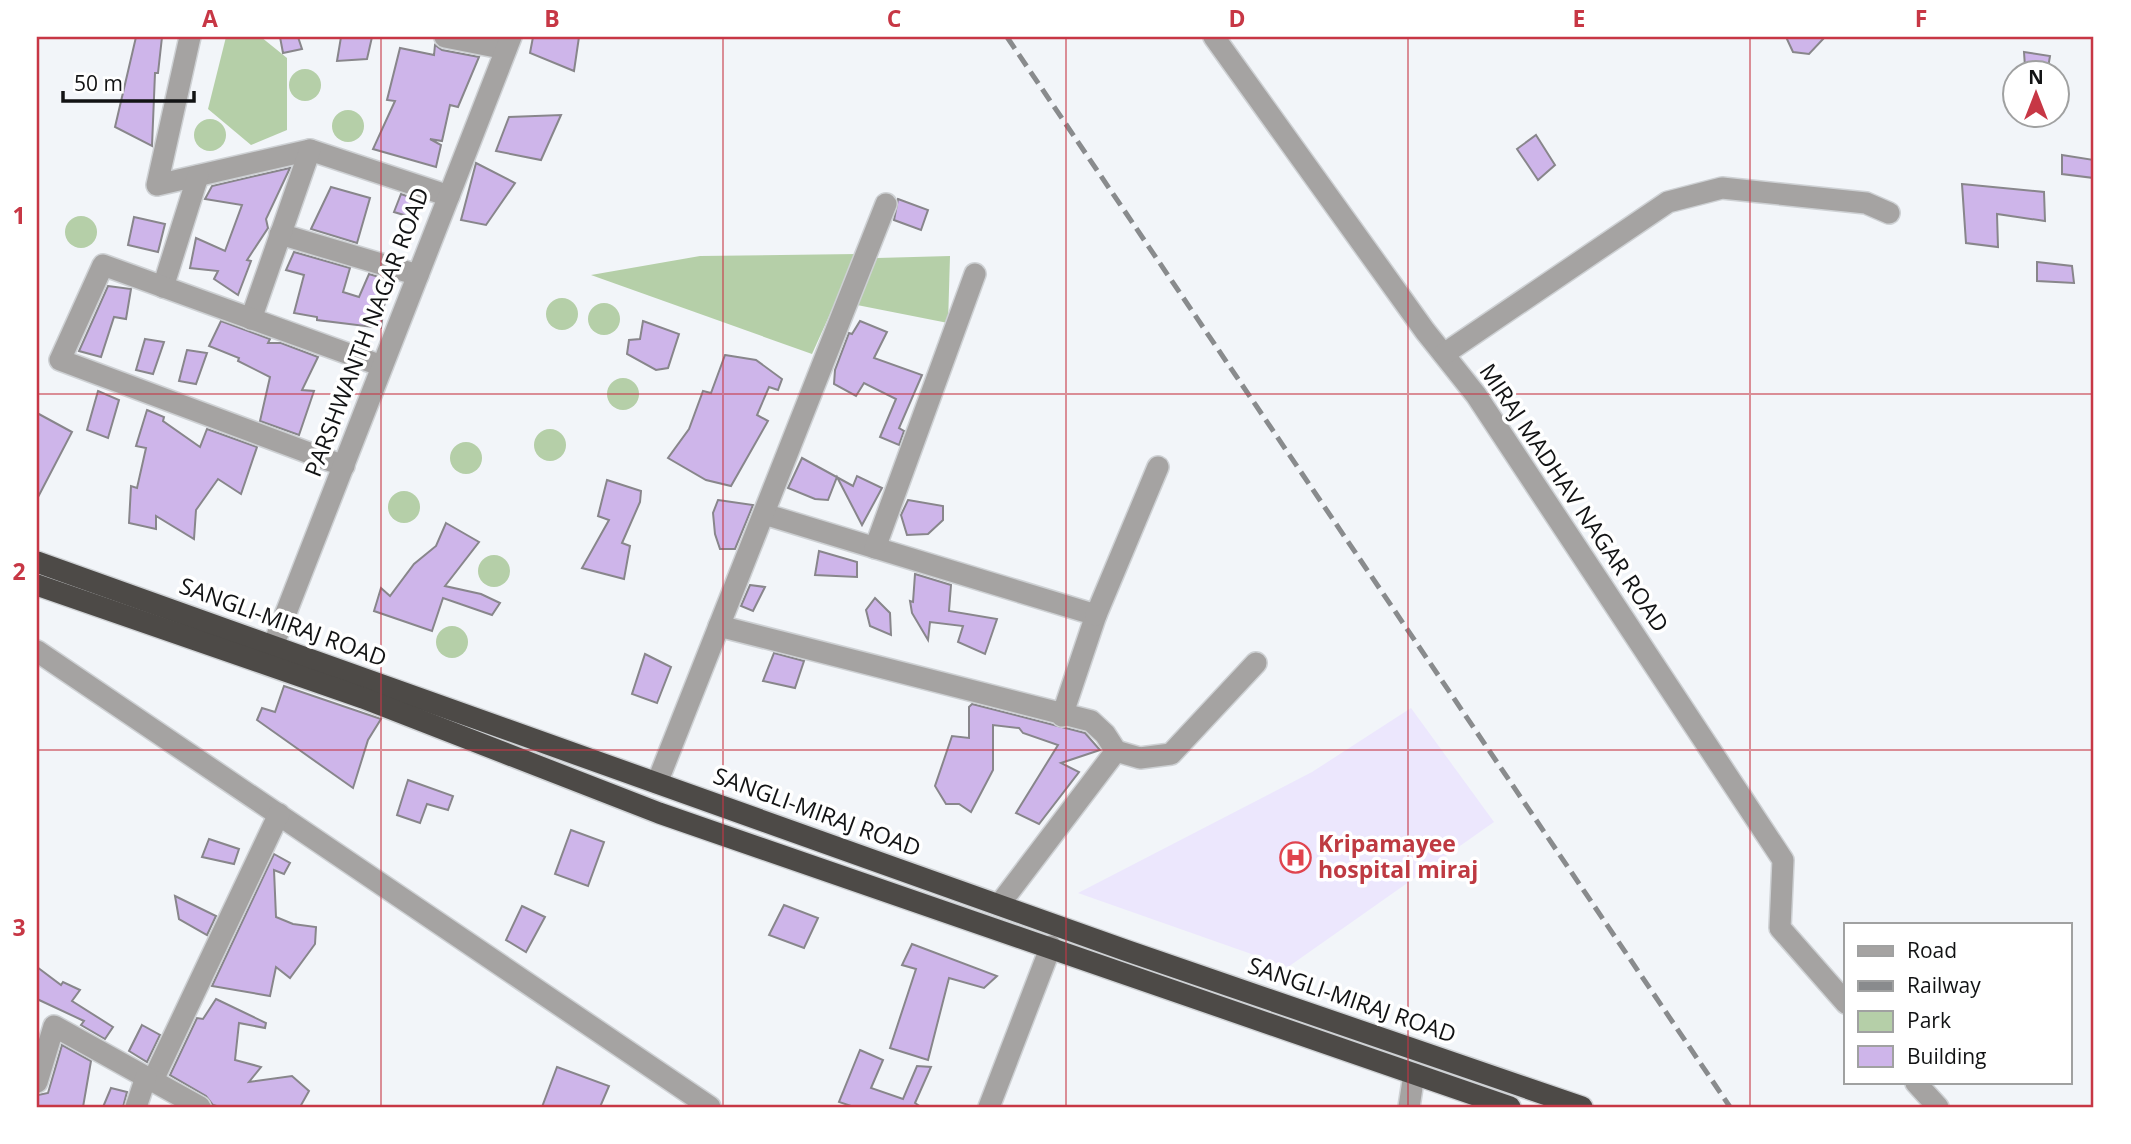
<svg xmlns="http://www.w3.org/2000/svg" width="2131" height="1144" viewBox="0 0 2131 1144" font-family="'Open Sans',sans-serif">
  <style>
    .medical { fill: #ece7fd }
    .green { fill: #b5cfa8 }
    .building { fill: #ceb5ea; stroke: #88868b; stroke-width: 2 }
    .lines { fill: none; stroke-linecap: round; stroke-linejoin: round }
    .minor-casing { stroke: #ced1d4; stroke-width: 24 }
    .highway-casing { stroke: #ced1d4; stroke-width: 24 }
    .minor { stroke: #a5a3a2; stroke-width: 21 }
    .highway { stroke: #4d4a47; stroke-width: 21 }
    .rail { stroke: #898b8d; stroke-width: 5; stroke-dasharray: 14 7; stroke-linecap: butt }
    .grid { fill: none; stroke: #c73745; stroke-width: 2; stroke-opacity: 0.55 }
    .labels { text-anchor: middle; stroke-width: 7; stroke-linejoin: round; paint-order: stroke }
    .street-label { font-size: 23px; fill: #121314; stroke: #fff }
    .health-label { font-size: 23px; font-weight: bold; fill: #be3a42; stroke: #fff; text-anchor: start }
    .neatline { fill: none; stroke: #c73745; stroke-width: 2.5 }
    .grid-label { font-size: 23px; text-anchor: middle; font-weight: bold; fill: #c73745 }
  </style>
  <rect width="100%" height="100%" fill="#f2f5f9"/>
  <path class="medical" d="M1411,708L1494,822L1288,967L1078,893L1312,772Z"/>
  <g class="green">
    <path d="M226,37H261L287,58V130L251,145L208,109Z"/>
    <circle cx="305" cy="85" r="16"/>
    <circle cx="348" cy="126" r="16"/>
    <circle cx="210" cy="135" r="16"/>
    <circle cx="81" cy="232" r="16"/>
    <path d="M857,254L812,354L591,275L700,256Z"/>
    <path d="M950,256L948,323L857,305L877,258Z"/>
    <circle cx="562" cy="314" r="16"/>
    <circle cx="604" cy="319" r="16"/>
    <circle cx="623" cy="394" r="16"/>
    <circle cx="550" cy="445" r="16"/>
    <circle cx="466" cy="458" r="16"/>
    <circle cx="404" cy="507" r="16"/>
    <circle cx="494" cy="571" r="16"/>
    <circle cx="452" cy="642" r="16"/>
  </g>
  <g class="building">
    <path d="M136,37H162L158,73H155L152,146L115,127Z"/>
    <path d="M280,37H298L302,49L283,53Z"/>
    <path d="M341,37H372L367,59L337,61Z"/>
    <path d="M533,37H579L574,71L530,53Z"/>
    <path d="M1786,37H1825L1809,54L1793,52Z"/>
    <path d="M435,45L442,50L479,57L458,107L450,105L442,141L430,139L441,145L436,167L373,149L395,101L387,100L400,48L434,55Z"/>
    <path d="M2024,52L2050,56L2048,68L2025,67Z"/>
    <path d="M561,115L541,160L496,151L509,117Z"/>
    <path d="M1536,135L1555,165L1538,180L1517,149Z"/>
    <path d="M2062,155L2094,160V178L2062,174Z"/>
    <path d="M476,163L515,183L486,225L461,220Z"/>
    <path d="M290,168L266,219L268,228L247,260L251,261L238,295L214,279L218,271L190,268L196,238L225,251L242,205L205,199L212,186Z"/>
    <path d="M1962,184L2044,192L2045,221L1997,214L1998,247L1966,243Z"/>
    <path d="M331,187L370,198L357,243L311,229Z"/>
    <path d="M401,194L424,202L414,218L394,212Z"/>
    <path d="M898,199L928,210L921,230L894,220Z"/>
    <path d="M134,217L165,224L158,252L128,245Z"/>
    <path d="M294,252L350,268L343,292L359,297L369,274L392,281L384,306L381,328L317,320V317L294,313L304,275L286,270Z"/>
    <path d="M2037,262L2072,266L2074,283L2037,281Z"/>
    <path d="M108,286L131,289L126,319L114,317L101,357L79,351Z"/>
    <path d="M221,321L270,339L268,343H281L318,357L302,390L314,391L299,435L260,421L270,377L238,361L239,358L209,346Z"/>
    <path d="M643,321L679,334L668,368L656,370L627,354L629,340L640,339Z"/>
    <path d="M860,321L887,332L874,358L922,375L899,428L904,431L899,445L880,437L896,399L864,383L856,396L834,384L835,370L849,333L852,334Z"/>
    <path d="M145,339L164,342L153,374L136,370Z"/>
    <path d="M187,350L207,353L196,384L179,381Z"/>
    <path d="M725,355L756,360L782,379L778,390L769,387L757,415L768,421L731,486L706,480L668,458L689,429L703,391L711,393Z"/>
    <path d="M98,391L119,400L108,438L87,430Z"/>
    <path d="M147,410L164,417L163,421L200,447L207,429L257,447L241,494L218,479L196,510L194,539L156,516V529L129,523L131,486L137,488L146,448L136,446Z"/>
    <path d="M37,413L72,432L37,499Z"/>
    <path d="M802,458L853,486L857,476L882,488L862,525L837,477L828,500L815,499L788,488Z"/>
    <path d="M607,480L641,491L640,502L622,543L630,546L624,579L582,568L609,520L598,516Z"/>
    <path d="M718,500L753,505L735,549H720L715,534L713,513Z"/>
    <path d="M908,500L943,506V520L928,534L907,535L901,515Z"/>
    <path d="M446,523L479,542L445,586L481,594L500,603L492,615L443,598L432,631L374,611L381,588L390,596L414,564L436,546Z"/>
    <path d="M819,551L857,562V577L815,575Z"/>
    <path d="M915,574L951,585L949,611L997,619L985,654L958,642L963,626L930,622L928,640L912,613L910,601L913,602Z"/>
    <path d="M750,585L765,587L753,611L741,606Z"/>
    <path d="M875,598L890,613L891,635L870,626L866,610Z"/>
    <path d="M774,653L804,661L795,688L763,681Z"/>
    <path d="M645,654L671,667L657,703L632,694Z"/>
    <path d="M284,686L381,719L368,740L353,788L257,720L262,708L275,712Z"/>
    <path d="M972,704L1085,733L1100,750L1061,763L1079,772L1039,824L1016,813L1058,745L1023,733L1019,728L993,725V770L971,812L959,804H946L935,786L952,736L969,738V707Z"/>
    <path d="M408,780L453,796L448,810L427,804L420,823L397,815Z"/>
    <path d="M571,830L604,842L588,886L555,874Z"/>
    <path d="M209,839L239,849L234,864L202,857Z"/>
    <path d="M274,854L290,863L284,874L274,870L276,917L293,924L316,927L315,944L290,978L276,967L270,996L212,986Z"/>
    <path d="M175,896L216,916L207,935L179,919Z"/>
    <path d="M784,905L818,918L804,948L769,935Z"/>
    <path d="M522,906L545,917L526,952L506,940Z"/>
    <path d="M912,944L997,976L984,988L949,978L928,1060L890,1048L916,969L902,965Z"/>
    <path d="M37,967L61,985L63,982L80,990L72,1001L113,1027L105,1039L81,1025L84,1021L37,999Z"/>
    <path d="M216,999L266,1023L265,1028L239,1023L235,1060L261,1067L249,1082L292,1076L309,1091L300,1107H220L213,1105L206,1096L170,1075L197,1018L203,1019Z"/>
    <path d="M142,1025L160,1035L147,1062L129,1051Z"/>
    <path d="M62,1045L91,1061L83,1107H37L38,1095L48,1093Z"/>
    <path d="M860,1050L883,1060L871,1088L903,1099L917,1066L931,1067L915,1103L921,1107H854L839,1102Z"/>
    <path d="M557,1067L609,1086L600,1107H542Z"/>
    <path d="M111,1088L127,1092L123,1107H103Z"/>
  </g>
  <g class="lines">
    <defs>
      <g id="minor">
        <path d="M190,37L157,185L310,150L449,196"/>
        <path d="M445,37L506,49"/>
        <path d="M1214,37L1425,331L1476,395L1783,860L1780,928L1846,1003"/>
        <path d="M280,234L418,275"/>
        <path d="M163,287L198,176"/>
        <path d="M251,319L310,150"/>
        <path d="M1444,354L1668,202L1722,188L1866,203L1889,213"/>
        <path d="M344,466L60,360L103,265L382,366"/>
        <path d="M764,514L1096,615L1062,716"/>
        <path d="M875,548L975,274"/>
        <path d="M1096,615L1158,467"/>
        <path d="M719,626L1091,721L1105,734L1116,751L999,905"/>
        <path d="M273,646L511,37"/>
        <path d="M37,651L710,1107"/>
        <path d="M1116,751L1140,758L1171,754L1256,663"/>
        <path d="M657,783L886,204"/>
        <path d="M153,1080L279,814"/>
        <path d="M37,1082L54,1026L200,1107"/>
        <path d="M1916,1083L1938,1107"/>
        <path d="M136,1107L146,1077"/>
        <path d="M989,1107L1051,946"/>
        <path d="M1409,1107L1414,1074"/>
      </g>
      <g id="highway">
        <path d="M37,562L1125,950L1582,1107"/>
        <path d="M37,585L363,698L659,813L1510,1107"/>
      </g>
    </defs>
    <use href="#minor" class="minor-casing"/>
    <use href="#highway" class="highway-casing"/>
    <use href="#minor" class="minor"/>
    <use href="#highway" class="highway"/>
    <path class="rail" d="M1007,37L1730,1107"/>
  </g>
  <path class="grid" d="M381,37V1107M723,37V1107M1066,37V1107M1408,37V1107M1750,37V1107M37,394H2094M37,750H2094"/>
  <defs>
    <symbol id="hospital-ring" viewBox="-11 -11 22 22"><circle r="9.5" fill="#fff" stroke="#e0444e" stroke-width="1.5"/><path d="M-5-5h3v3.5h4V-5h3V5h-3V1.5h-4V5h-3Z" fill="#e0444e"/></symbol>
  </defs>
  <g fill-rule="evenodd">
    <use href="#hospital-ring" x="1278" y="840" width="35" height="35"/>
  </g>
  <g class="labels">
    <g class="street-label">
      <text transform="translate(367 332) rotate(-69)" y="8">PARSHWANTH NAGAR ROAD</text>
      <text transform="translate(1574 498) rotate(56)" y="8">MIRAJ MADHAV NAGAR ROAD</text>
      <text transform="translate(283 622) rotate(20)" y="8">SANGLI-MIRAJ ROAD</text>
      <text transform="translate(817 812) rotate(20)" y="8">SANGLI-MIRAJ ROAD</text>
      <text transform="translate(1352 1000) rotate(19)" y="8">SANGLI-MIRAJ ROAD</text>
    </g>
    <g class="health-label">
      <text x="1318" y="852">Kripamayee<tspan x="1318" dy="26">hospital miraj</tspan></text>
    </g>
  </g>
  <rect width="2131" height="1144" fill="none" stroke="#ffffff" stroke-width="77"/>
  <rect x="1844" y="923" width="228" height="161" fill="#ffffff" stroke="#a0a1a1" stroke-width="2"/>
  <rect x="1858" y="946" width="35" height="10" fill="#a5a3a2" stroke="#a0a1a1" stroke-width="2"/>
  <text x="1907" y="958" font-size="21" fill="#121314">Road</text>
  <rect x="1858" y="981" width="35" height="10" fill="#898b8d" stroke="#a0a1a1" stroke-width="2"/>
  <text x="1907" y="993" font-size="21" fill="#121314">Railway</text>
  <rect x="1858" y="1011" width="35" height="21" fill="#b5cfa8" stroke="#a0a1a1" stroke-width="2"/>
  <text x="1907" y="1028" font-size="21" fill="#121314">Park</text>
  <rect x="1858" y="1046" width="35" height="21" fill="#ceb5ea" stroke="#a0a1a1" stroke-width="2"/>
  <text x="1907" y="1064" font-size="21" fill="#121314">Building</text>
  <g transform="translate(2036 94)"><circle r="33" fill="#ffffff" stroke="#a0a1a1" stroke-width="2"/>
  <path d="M0-5L12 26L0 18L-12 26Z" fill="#c73745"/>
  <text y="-10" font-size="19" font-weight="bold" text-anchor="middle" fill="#121314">N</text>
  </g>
  <path d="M63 91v10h131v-10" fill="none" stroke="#121314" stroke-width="3.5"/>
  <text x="74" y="91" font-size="21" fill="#121314" stroke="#ffffff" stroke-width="5" paint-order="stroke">50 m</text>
  <rect x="38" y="38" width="2054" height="1068" class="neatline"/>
  <g class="grid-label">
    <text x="210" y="27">A</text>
    <text x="552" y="27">B</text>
    <text x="894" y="27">C</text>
    <text x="1237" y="27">D</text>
    <text x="1579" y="27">E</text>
    <text x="1921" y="27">F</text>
    <text x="19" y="224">1</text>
    <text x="19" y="580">2</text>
    <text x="19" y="936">3</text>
  </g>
</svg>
